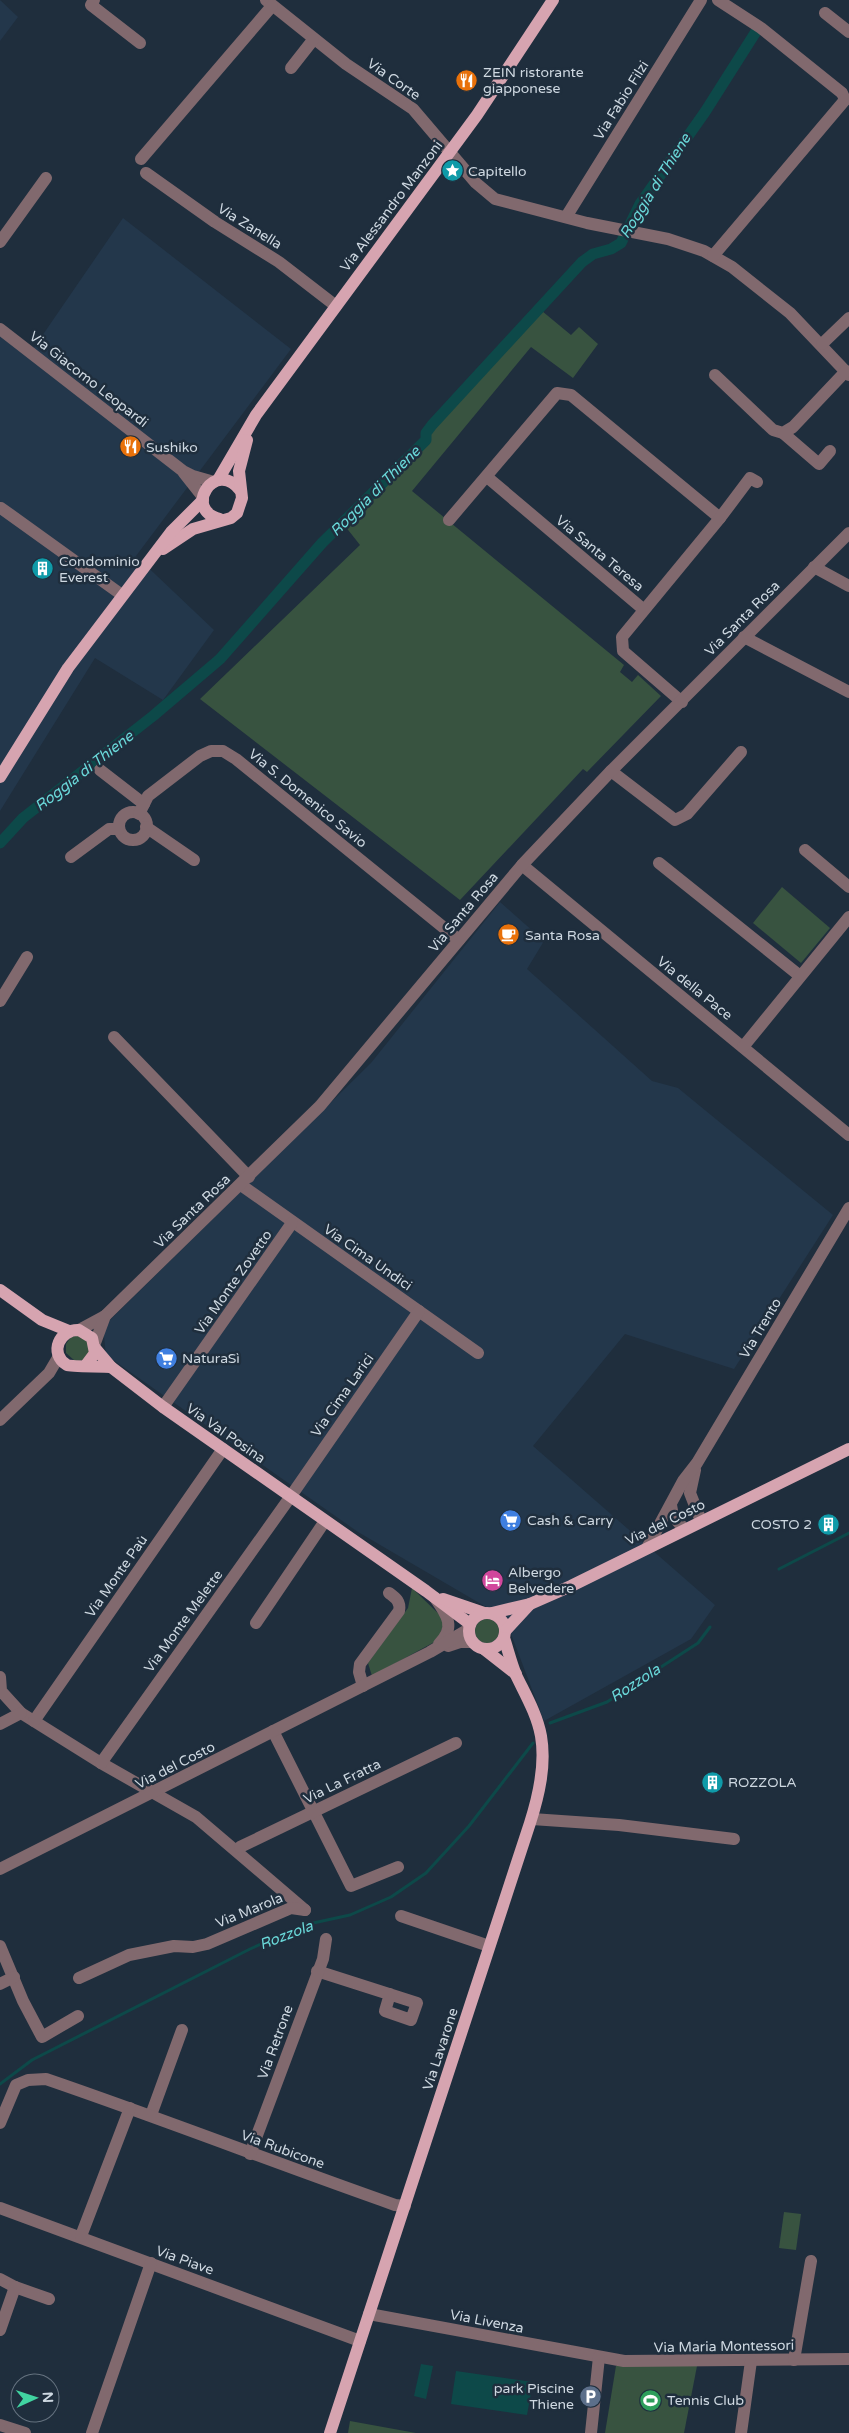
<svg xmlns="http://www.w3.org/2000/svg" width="849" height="2433" viewBox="0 0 849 2433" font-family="'Varela Round',sans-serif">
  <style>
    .built { fill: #23374b }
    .green { fill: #385340 }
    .water { fill: #0d4949 }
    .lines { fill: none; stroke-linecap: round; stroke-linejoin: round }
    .stream { stroke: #0d4949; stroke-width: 3 }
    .canal { stroke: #0d4949; stroke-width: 11 }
    .minor { stroke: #81696e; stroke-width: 12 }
    .major { stroke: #d6a4b0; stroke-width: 12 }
    .labels { text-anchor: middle; stroke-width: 5; stroke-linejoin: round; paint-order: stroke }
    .poi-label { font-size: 14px; fill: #ced8e1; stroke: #1f2e3d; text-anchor: start }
    .street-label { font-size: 14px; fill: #ced8e1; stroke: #1f2e3d }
    .water-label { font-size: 15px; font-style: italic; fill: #6ad9da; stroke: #1f2e3d }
  </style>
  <rect width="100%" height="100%" fill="#1f2e3d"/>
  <g class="built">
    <path d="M0,0L18,17L0,41Z"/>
    <path d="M123,218L291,349L136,556L214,630L163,700L95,658L0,811V330L31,352Z"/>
    <path d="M500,902L544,941L527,969L652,1081L678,1088L833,1215L734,1369L625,1334L533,1446L715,1605L691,1639L544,1721L505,1618L358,1532L106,1355L103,1327L371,1063Z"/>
  </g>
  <g class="green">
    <path d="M542,311L571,335L579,327L598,344L573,378L531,347L412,491L624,665L620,672L632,682L638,675L661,696L587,772L583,769L460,900L200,699L360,545L345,526Z"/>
    <path d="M782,887L830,928L801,963L753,923Z"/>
    <path d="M80,1335L92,1347L84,1360L75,1361L66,1353V1344L71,1337Z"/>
    <path d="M412,1588L445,1620L438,1640L372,1676L368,1663L408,1608Z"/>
    <circle cx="487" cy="1631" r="12"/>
    <path d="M784,2212L801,2214L796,2250L779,2248Z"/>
    <path d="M616,2366H697L684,2433H605Z"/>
    <path d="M350,2421L416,2433H348Z"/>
  </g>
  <g class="water">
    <path d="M421,2364L433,2366L426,2399L414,2396Z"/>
    <path d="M456,2371L533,2382L527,2415L451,2404Z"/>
  </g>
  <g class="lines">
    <g class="stream">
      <path d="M779,1569L849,1533"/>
      <path d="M550,1723L607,1702L698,1643L710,1627"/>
      <path d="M0,2084L32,2060L250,1949L304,1925L350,1915L391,1897L426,1873L469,1826L533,1743"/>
    </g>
    <path class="canal" d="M0,843L23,818L153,716L220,659L322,543L426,440V433L432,425L582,262L593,254L611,249L621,243L640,204L705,112L757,30"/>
    <g class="minor">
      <path d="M94,0L91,5L140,43"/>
      <path d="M266,0L346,64L413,109L476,183L495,199L587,223L668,239L704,251L732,267L790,313L849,375"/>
      <path d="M718,0L761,28L842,93L845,100"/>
      <path d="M825,13L849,32"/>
      <path d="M291,68L313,40"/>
      <path d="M141,159L272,6"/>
      <path d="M146,173L215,222L279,262L336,306"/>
      <path d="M566,217L701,0"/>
      <path d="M0,242L46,178"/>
      <path d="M713,256L845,100"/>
      <path d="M0,329L183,471L193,476L214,482"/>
      <path d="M822,344L849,318"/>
      <path d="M715,375L773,430L783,433L793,427L846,371"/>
      <path d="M783,433L819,464L830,451"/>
      <path d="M184,473L203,497"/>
      <path d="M487,477L643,609"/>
      <path d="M1,508L122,595"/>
      <path d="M449,520L557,393L571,395L720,518"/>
      <path d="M814,567L849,586"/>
      <path d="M744,637L849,692"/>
      <path d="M682,702L623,651L622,637L720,518L750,478L757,482"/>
      <path d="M100,770L144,804"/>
      <path d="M611,771L675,820L687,814L741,752"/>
      <circle cx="133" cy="826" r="14"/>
      <path d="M139,814L148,796L200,756L211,751H223L236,759L459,940"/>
      <path d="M146,827L194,860"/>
      <path d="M805,850L849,887"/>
      <path d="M71,857L109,829H119"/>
      <path d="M659,863L800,976"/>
      <path d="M522,865L849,1135"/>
      <path d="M0,1001L27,957"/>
      <path d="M114,1037L249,1177"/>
      <path d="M743,1047L849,917"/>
      <path d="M241,1185L478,1353"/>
      <path d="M79,1330L105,1316L320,1106L522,865L611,771L849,533"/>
      <path d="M95,1343L105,1316"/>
      <path d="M163,1407L292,1223"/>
      <path d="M0,1420L49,1373L59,1356"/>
      <path d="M695,1470L690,1493L701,1521"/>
      <path d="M671,1505L673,1516L684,1529"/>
      <path d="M647,1548L683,1481L697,1463L849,1208"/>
      <path d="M435,1598C447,1615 456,1627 439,1644"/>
      <path d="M256,1623L325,1521"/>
      <path d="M448,1646L460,1642H473"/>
      <path d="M0,1677L1,1691L21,1713L101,1763L196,1817L305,1910"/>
      <path d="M363,1686L359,1672L360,1664L399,1611C401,1602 396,1598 389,1593"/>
      <path d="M34,1721L223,1449"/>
      <path d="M0,1724L21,1713"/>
      <path d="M273,1731L351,1886L398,1867"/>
      <path d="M101,1763L291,1496L419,1311"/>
      <path d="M532,1819L619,1825L734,1839"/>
      <path d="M240,1847L456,1743"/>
      <path d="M0,1869L430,1652L469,1629"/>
      <path d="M401,1916L489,1946"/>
      <path d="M0,1946L23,2001L42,2037L78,2016"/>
      <path d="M317,1971L417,2003L411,2020L385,2011L390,1994"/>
      <path d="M79,1978L129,1955L174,1946L193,1947L207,1944L291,1908L305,1910"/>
      <path d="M0,1984L14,1977"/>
      <path d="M151,2115L182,2030"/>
      <path d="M0,2123L16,2085L28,2080L46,2079C163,2119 278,2164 395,2205L405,2206"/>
      <path d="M250,2154L323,1959L326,1939"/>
      <path d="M0,2208L360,2341"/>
      <path d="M81,2236L130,2108"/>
      <path d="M0,2279L15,2287L49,2299"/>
      <path d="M369,2314L624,2361L849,2359"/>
      <path d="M0,2330L15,2287"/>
      <path d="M794,2360L811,2261"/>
      <path d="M0,2425L25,2433"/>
      <path d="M92,2433L151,2263"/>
      <path d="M591,2433L599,2357"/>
      <path d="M741,2433L751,2361"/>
    </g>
    <g class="major">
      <path d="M218,480L256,415L477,115L553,0"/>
      <path d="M220,519C182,510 215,458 240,490"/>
      <path d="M163,549L193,529L231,518L237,513L242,498L239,471L247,440"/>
      <path d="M0,777L68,668L171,532L203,500"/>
      <path d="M0,1290L42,1320L69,1331"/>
      <path d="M95,1348L111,1367L163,1407L426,1591L470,1624"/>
      <path d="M86,1365L95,1353L92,1338L79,1330C60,1329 48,1353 67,1365C72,1367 102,1366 111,1367"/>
      <path d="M443,1599L484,1613"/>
      <circle cx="487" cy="1631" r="18"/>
      <path d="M492,1613L530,1604L571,1586L849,1449"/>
      <path d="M506,1630L530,1604"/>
      <path d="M484,1649L516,1674"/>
      <path d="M330,2433L530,1823C539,1795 546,1765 541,1736C537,1714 525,1694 516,1675C511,1663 508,1650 504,1638"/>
    </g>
  </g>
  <defs>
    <symbol id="restaurant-disc" viewBox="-11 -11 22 22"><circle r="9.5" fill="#e8710a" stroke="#1f2e3d"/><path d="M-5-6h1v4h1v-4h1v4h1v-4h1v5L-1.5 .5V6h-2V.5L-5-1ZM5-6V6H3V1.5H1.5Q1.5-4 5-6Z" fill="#fff"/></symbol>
    <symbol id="sight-disc" viewBox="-11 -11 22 22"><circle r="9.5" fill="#0f9aa8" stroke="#1f2e3d"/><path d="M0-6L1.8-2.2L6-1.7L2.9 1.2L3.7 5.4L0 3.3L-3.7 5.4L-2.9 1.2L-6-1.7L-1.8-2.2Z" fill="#fff"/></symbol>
    <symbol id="building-disc" viewBox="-11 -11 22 22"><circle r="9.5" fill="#0f9aa8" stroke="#1f2e3d"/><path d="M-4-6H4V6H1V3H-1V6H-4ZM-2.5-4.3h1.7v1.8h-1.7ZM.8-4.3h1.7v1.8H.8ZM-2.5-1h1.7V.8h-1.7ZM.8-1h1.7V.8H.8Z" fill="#fff"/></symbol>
    <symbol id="cafe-disc" viewBox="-11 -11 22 22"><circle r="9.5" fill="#e8710a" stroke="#1f2e3d"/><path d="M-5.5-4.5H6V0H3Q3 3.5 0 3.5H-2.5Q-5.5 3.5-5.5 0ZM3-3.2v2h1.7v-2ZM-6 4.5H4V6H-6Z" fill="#fff"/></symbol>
    <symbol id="supermarket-disc" viewBox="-11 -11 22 22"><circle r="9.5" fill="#3f7fe0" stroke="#1f2e3d"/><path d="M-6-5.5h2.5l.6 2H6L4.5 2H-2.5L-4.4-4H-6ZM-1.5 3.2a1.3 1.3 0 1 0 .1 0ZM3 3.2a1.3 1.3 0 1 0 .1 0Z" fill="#fff"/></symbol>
    <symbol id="hotel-disc" viewBox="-11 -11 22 22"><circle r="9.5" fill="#d1479c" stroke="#1f2e3d"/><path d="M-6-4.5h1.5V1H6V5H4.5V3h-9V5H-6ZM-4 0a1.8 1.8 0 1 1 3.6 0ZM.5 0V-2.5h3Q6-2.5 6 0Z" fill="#fff"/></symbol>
    <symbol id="parking-disc" viewBox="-11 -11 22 22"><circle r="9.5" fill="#5c6f8a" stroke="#1f2e3d"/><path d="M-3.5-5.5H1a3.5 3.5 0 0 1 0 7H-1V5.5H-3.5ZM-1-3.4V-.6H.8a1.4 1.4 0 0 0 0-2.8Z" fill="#fff"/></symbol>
    <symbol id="stadium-disc" viewBox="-11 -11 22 22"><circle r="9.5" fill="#2e9e5b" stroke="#1f2e3d"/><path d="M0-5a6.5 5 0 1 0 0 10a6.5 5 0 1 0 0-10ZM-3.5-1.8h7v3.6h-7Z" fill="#fff"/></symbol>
  </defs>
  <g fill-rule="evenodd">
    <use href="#restaurant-disc" x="454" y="68" width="25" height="25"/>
    <use href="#sight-disc" x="440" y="158" width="25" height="25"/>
    <use href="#restaurant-disc" x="118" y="434" width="25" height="25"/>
    <use href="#building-disc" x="30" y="556" width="25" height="25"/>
    <use href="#cafe-disc" x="496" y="922" width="25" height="25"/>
    <use href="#supermarket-disc" x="154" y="1346" width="25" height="25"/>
    <use href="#supermarket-disc" x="498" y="1508" width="25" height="25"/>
    <use href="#building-disc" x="816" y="1512" width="25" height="25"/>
    <use href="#hotel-disc" x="480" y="1568" width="25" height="25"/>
    <use href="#building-disc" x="700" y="1770" width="25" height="25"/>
    <use href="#parking-disc" x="578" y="2384" width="25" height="25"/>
    <use href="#stadium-disc" x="638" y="2388" width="25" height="25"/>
  </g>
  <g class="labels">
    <g class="poi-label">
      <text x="483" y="77">ZEIN ristorante<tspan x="483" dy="16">giapponese</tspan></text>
      <text x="468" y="176">Capitello</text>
      <text x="146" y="452">Sushiko</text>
      <text x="59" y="566">Condominio<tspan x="59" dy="16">Everest</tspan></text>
      <text x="525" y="940">Santa Rosa</text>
      <text x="182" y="1363">NaturaSì</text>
      <text x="527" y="1525">Cash &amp; Carry</text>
      <text x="812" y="1529" text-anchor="end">COSTO 2</text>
      <text x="508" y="1577">Albergo<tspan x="508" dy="16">Belvedere</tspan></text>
      <text x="728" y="1787">ROZZOLA</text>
      <text x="574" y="2393" text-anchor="end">park Piscine<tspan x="574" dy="16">Thiene</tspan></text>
      <text x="667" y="2405">Tennis Club</text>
    </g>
    <g class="street-label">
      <text transform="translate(394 79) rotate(35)" y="5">Via Corte</text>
      <text transform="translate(621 100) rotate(-58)" y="5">Via Fabio Filzi</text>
      <text transform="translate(391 206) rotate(-53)" y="5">Via Alessandro Manzoni</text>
      <text transform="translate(250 226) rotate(32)" y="5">Via Zanella</text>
      <text transform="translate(89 379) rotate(38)" y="5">Via Giacomo Leopardi</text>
      <text transform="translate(600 553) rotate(40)" y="5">Via Santa Teresa</text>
      <text transform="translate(742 618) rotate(-45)" y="5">Via Santa Rosa</text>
      <text transform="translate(308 798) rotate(39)" y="5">Via S. Domenico Savio</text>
      <text transform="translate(463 912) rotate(-50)" y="5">Via Santa Rosa</text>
      <text transform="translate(695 988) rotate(39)" y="5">Via della Pace</text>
      <text transform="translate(192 1211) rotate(-44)" y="5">Via Santa Rosa</text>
      <text transform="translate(368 1257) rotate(35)" y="5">Via Cima Undici</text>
      <text transform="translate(233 1282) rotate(-55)" y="5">Via Monte Zovetto</text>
      <text transform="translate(760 1328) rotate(-59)" y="5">Via Trento</text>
      <text transform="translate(342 1395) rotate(-55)" y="5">Via Cima Larici</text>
      <text transform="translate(226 1433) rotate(35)" y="5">Via Val Posina</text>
      <text transform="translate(665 1522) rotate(-26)" y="5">Via del Costo</text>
      <text transform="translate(116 1576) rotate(-55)" y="5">Via Monte Paù</text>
      <text transform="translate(183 1621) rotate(-54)" y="5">Via Monte Melette</text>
      <text transform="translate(175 1765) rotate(-27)" y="5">Via del Costo</text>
      <text transform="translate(342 1781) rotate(-26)" y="5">Via La Fratta</text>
      <text transform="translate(249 1910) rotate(-22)" y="5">Via Marola</text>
      <text transform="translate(275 2042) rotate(-70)" y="5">Via Retrone</text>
      <text transform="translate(440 2049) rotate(-72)" y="5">Via Lavarone</text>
      <text transform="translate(283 2149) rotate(20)" y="5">Via Rubicone</text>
      <text transform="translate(185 2260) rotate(20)" y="5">Via Piave</text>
      <text transform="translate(487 2321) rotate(11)" y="5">Via Livenza</text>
      <text transform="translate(724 2346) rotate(-1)" y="5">Via Maria Montessori</text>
    </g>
    <g class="water-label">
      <text transform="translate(655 186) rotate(-58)" y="5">Roggia di Thiene</text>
      <text transform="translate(375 491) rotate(-45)" y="5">Roggia di Thiene</text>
      <text transform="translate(84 771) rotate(-38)" y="5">Roggia di Thiene</text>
      <text transform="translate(635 1683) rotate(-33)" y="5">Rozzola</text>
      <text transform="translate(286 1935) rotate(-21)" y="5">Rozzola</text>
    </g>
  </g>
  <g transform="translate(35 2398) rotate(87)"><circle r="24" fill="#1f2e3d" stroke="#65727f"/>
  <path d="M0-4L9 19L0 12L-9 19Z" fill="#41d4a1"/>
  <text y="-8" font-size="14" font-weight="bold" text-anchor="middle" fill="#ced8e1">N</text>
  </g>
</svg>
